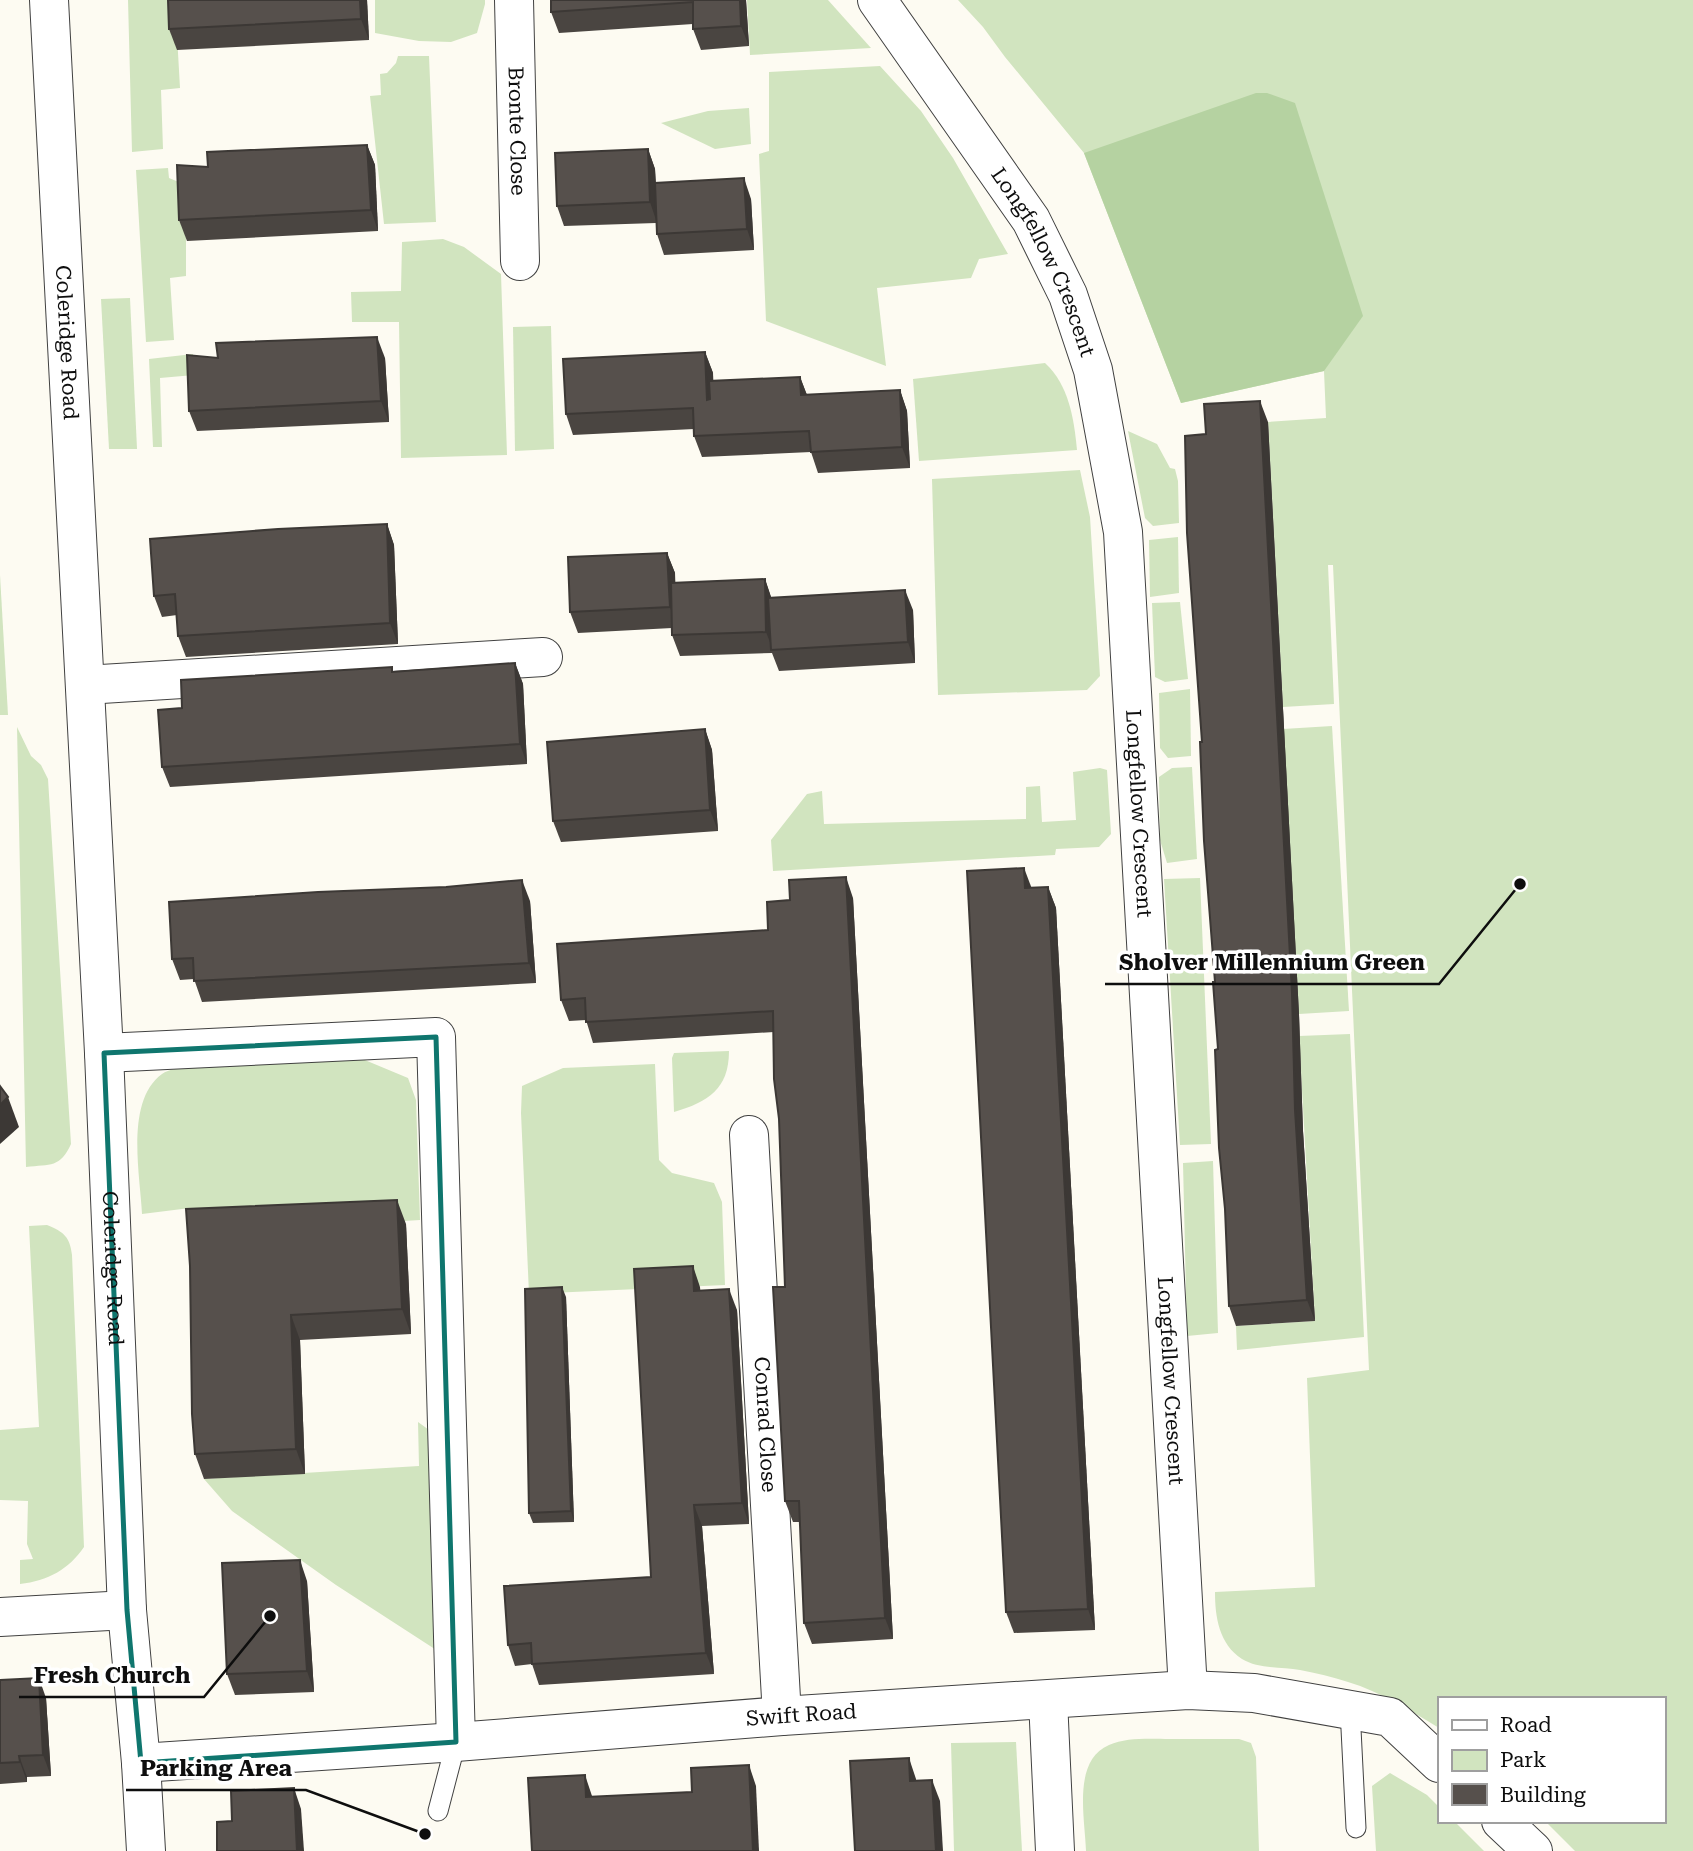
<svg xmlns="http://www.w3.org/2000/svg" width="1693" height="1851" viewBox="0 0 1693 1851" font-family="'Roboto Serif',serif">
  <style>
    .green { fill: #d1e4bf }
    .forest { fill: #b5d2a1 }
    .lines { fill: none; stroke-linecap: round; stroke-linejoin: round }
    .service-casing { stroke: #414141; stroke-width: 21 }
    .minor-casing { stroke: #414141; stroke-width: 40 }
    .service { stroke: #fff; stroke-width: 19 }
    .minor { stroke: #fff; stroke-width: 38 }
    .wall { fill: #4a4541 }
    .shaded-wall { fill: #3c3835 }
    .building { fill: #56504c; stroke: #3c3835; stroke-width: 2 }
    .marked { fill: none; stroke: #0f766e; stroke-width: 5; stroke-linejoin: round }
    .labels { text-anchor: middle; stroke-width: 7; stroke-linejoin: round; paint-order: stroke }
    .street-label { font-size: 21px; fill: #0e0e0e; stroke: #fff }
    .leader { fill: none; stroke: #0e0e0e; stroke-width: 2.5 }
    .callout-dot { fill: #0e0e0e; stroke: #fff; stroke-width: 2.5 }
    .callout-label { font-size: 23px; text-anchor: middle; font-weight: bold; fill: #0e0e0e; stroke: #fff; stroke-width: 7; stroke-linejoin: round; paint-order: stroke }
  </style>
  <rect width="100%" height="100%" fill="#fdfbf2"/>
  <g class="green">
    <path d="M128,0H175L180,88L161,90L163,149L132,152Z"/>
    <path d="M375,0H485V4L477,33L451,42L419,41L375,33Z"/>
    <path d="M747,0H828L871,48L750,55Z"/>
    <path d="M958,0H1693V1851H1575L1545,1821H1663V1699H1439V1728C1410,1710 1381,1692 1348,1682C1333,1677 1316,1673 1300,1670C1282,1667 1258,1669 1242,1659C1219,1644 1215,1617 1215,1592L1315,1587L1307,1378L1369,1370L1333,565H1328L1334,704L1283,707L1268,422L1326,418L1324,371L1181,403L1084,153L1005,57L983,27Z"/>
    <path d="M398,56H429L436,222L384,224L370,96L381,95L380,74L387,73L396,63Z"/>
    <path d="M880,66L921,111L953,158L1008,254L979,259L971,278L877,288L886,366L766,321L759,154L769,151V72Z"/>
    <path d="M749,108L751,144L715,149L661,123L708,111Z"/>
    <path d="M168,168L169,178L186,185V276L170,278L174,340L146,342L136,170Z"/>
    <path d="M443,239L464,247L501,274L507,455L401,458L399,322H352L351,292L401,291L402,242Z"/>
    <path d="M130,298L137,449H109L101,299Z"/>
    <path d="M551,326L554,449L515,451L513,327Z"/>
    <path d="M193,354L194,375L160,378L162,447H153L149,359Z"/>
    <path d="M1045,363C1069,385 1074,419 1077,450L919,461L913,379Z"/>
    <path d="M1128,431L1157,444L1170,468L1175,469L1178,481L1179,523L1153,526L1145,518Z"/>
    <path d="M1080,470L1090,517L1100,676L1087,690L938,695L932,479Z"/>
    <path d="M1178,537L1179,593L1150,597L1149,540Z"/>
    <path d="M0,575L8,715H0Z"/>
    <path d="M1180,602L1188,679L1165,682L1155,677L1152,603Z"/>
    <path d="M1190,689L1191,756L1168,758L1160,748L1159,693Z"/>
    <path d="M1332,726L1349,1011L1299,1014L1283,729Z"/>
    <path d="M17,727L31,756L41,765L48,779L71,1144C60,1168 51,1164 26,1167Z"/>
    <path d="M1192,767L1197,859L1167,863L1160,840L1159,777L1172,768Z"/>
    <path d="M1100,768L1107,770L1111,834L1099,847L1056,849L1055,855L773,871L771,840L807,794L822,791L824,824L1026,819V787L1040,786L1042,822L1076,820L1073,772Z"/>
    <path d="M1200,878L1211,1144L1180,1145L1164,879Z"/>
    <path d="M1350,1034L1364,1337L1237,1350L1236,1326L1315,1321L1299,1036Z"/>
    <path d="M729,1051C729,1089 708,1102 674,1112L672,1058L674,1053Z"/>
    <path d="M360,1058L408,1078L416,1100L420,1220L195,1234L190,1208L142,1214C140,1174 125,1101 162,1074C169,1069 180,1068 188,1066Z"/>
    <path d="M655,1064L659,1160L672,1173L714,1183L722,1202L725,1285L529,1294L521,1113L522,1086L563,1068Z"/>
    <path d="M1213,1161L1218,1333L1187,1336L1183,1163Z"/>
    <path d="M47,1225C64,1232 70,1237 72,1255L84,1547C69,1569 48,1581 20,1584V1560L33,1559L27,1544L28,1501L0,1500V1430L39,1427L29,1226Z"/>
    <path d="M418,1422L436,1435L444,1655L336,1585L232,1511L204,1479L419,1466Z"/>
    <path d="M1170,1739H1239L1251,1743L1256,1757L1259,1851H1086C1085,1818 1072,1761 1109,1745C1127,1737 1151,1739 1170,1739Z"/>
    <path d="M1016,1742L1022,1851H954L951,1743Z"/>
    <path d="M1390,1773L1427,1795L1439,1807V1821H1454L1484,1851H1376L1372,1786Z"/>
  </g>
  <path class="forest" d="M1256,93H1267L1295,103L1363,316L1324,371L1181,403L1084,153Z"/>
  <g class="lines">
    <defs>
      <g id="service">
        <path d="M1350,1709L1356,1828"/>
        <path d="M438,1811L456,1742"/>
      </g>
      <g id="minor">
        <path id="s1" d="M49,0L104,1053L127,1610L141,1763L146,1851"/>
        <path id="s2" d="M514,0L520,261"/>
        <path id="s3" d="M877,0L1031,220L1068,295L1093,370L1123,532L1188,1690"/>
        <path d="M85,685L543,657"/>
        <path d="M104,1053L436,1037L456,1742"/>
        <path id="s4" d="M749,1135L782,1716"/>
        <path d="M0,1617L127,1610"/>
        <path d="M1048,1700L1055,1851"/>
        <path id="s5" d="M141,1763L456,1742L782,1716L1188,1690L1254,1693L1390,1717L1439,1763"/>
        <path d="M1501,1821L1533,1851"/>
      </g>
    </defs>
    <use href="#service" class="service-casing"/>
    <use href="#minor" class="minor-casing"/>
    <use href="#service" class="service"/>
    <use href="#minor" class="minor"/>
  </g>
  <g class="wall">
    <path d="M367,0L369,40L177,50L169,29Z"/>
    <path d="M551,0H746L749,46L701,50L693,29V24L559,33L551,12Z"/>
    <path d="M367,145L375,165L378,231L187,241L179,220L208,167Z"/>
    <path d="M648,149L655,169L656,183L751,199L754,250L664,255L657,234L656,223L564,226L557,206Z"/>
    <path d="M705,352L713,373V381L800,377L807,395L900,390L907,411L910,468L818,473L811,452L702,457L694,436V429L573,435L566,414Z"/>
    <path d="M218,358H385L389,422L197,431L189,411Z"/>
    <path d="M1268,422L1299,1014L1303,1131L1315,1321L1236,1326L1229,1306L1218,1049L1202,742L1206,434Z"/>
    <path d="M387,524L394,545L398,644L186,657L178,636L177,615L162,617L154,596Z"/>
    <path d="M667,553L675,573V583L765,579L771,597L913,610L915,663L779,671L772,653L680,656L672,635V628L578,633L570,612Z"/>
    <path d="M515,663L523,684L527,764L170,787L162,767L182,708L392,667L393,671Z"/>
    <path d="M705,729L712,750L718,831L561,842L553,821Z"/>
    <path d="M1048,887L1056,908L1095,1630L1014,1633L1006,1612L1031,888Z"/>
    <path d="M853,898L893,1639L812,1644L804,1623L800,1522H793L785,1501V1287L779,1119L774,1032L593,1043L586,1020L569,1021L561,1000L768,930Z"/>
    <path d="M530,901L536,983L202,1002L194,979L180,980L172,959Z"/>
    <path d="M406,1224L411,1334L300,1340L305,1474L204,1479L195,1454L190,1266Z"/>
    <path d="M700,1287V1291L737,1310L749,1524L702,1526L714,1674L539,1685L532,1664L515,1666L508,1645L651,1577Z"/>
    <path d="M566,1297L574,1522L533,1523L529,1513Z"/>
    <path d="M307,1581L314,1692L235,1695L227,1674Z"/>
    <path d="M0,1680L46,1698L51,1776L27,1777V1782L0,1784Z"/>
  </g>
  <g class="shaded-wall">
    <path d="M360,0H367L369,40L361,19Z"/>
    <path d="M740,0H746L749,46L741,26Z"/>
    <path d="M367,145L375,165L378,231L371,210Z"/>
    <path d="M648,149L655,169L657,223L650,202Z"/>
    <path d="M744,178L751,199L754,250L747,229Z"/>
    <path d="M377,337L385,358L389,422L381,401Z"/>
    <path d="M705,352L713,373L715,420L707,400Z"/>
    <path d="M800,377L808,398L801,395Z"/>
    <path d="M900,390L907,411L910,468L902,447Z"/>
    <path d="M1260,401L1268,422L1299,1014L1303,1131L1315,1321L1307,1300L1295,1110Z"/>
    <path d="M387,524L394,545L398,644L390,623Z"/>
    <path d="M667,553L675,573L677,628L670,607Z"/>
    <path d="M765,579L772,600L773,650L766,632Z"/>
    <path d="M905,590L913,610L915,663L908,642Z"/>
    <path d="M515,663L523,684L527,764L520,744Z"/>
    <path d="M705,729L712,750L718,831L710,810Z"/>
    <path d="M1024,868L1032,889L1025,888Z"/>
    <path d="M846,877L853,898L893,1639L885,1618Z"/>
    <path d="M522,880L530,901L536,983L529,963Z"/>
    <path d="M1048,887L1056,908L1095,1630L1088,1609Z"/>
    <path d="M8,1097L19,1127L0,1144V1105Z"/>
    <path d="M397,1200L406,1224L411,1334L402,1309Z"/>
    <path d="M693,1266L700,1287L702,1312L694,1291Z"/>
    <path d="M562,1287L566,1297L574,1522L571,1511Z"/>
    <path d="M729,1289L737,1310L749,1524L742,1503Z"/>
    <path d="M291,1315L300,1340L305,1474L296,1449Z"/>
    <path d="M694,1505L702,1526L714,1674L706,1653Z"/>
    <path d="M300,1560L307,1581L314,1692L307,1671Z"/>
    <path d="M39,1678L46,1698L51,1776L43,1755Z"/>
    <path d="M19,1756L27,1777V1782L20,1762Z"/>
    <path d="M909,1758L916,1779L917,1802L910,1781Z"/>
    <path d="M749,1765L756,1786L759,1851H753Z"/>
    <path d="M585,1775L592,1796L593,1817L586,1797Z"/>
    <path d="M932,1780L940,1801L943,1851H936Z"/>
    <path d="M294,1788L301,1809L304,1851H297Z"/>
  </g>
  <g class="building">
    <path d="M168,0H360L361,19L169,29Z"/>
    <path d="M551,0H740L741,26L693,29V2L551,12Z"/>
    <path d="M367,145L371,210L179,220L177,165L208,167L207,152Z"/>
    <path d="M648,149L650,202L557,206L555,153Z"/>
    <path d="M744,178L747,229L657,234L655,183Z"/>
    <path d="M377,337L381,401L189,411L187,355L218,358L216,343Z"/>
    <path d="M705,352L707,400L710,399L709,381L800,377L801,395L900,390L902,447L811,452L809,431L694,436L693,408L566,414L563,359Z"/>
    <path d="M1260,401L1292,993L1295,1110L1307,1300L1229,1306L1225,1209L1219,1148L1215,1050L1218,1049L1213,982H1215L1204,841L1200,742H1202L1187,533L1185,436L1206,434L1204,404Z"/>
    <path d="M387,524L390,623L178,636L175,594L154,596L150,539L278,529Z"/>
    <path d="M667,553L670,607L570,612L568,557Z"/>
    <path d="M765,579L766,632L672,635L671,583Z"/>
    <path d="M905,590L908,642L771,650L768,598Z"/>
    <path d="M515,663L520,744L162,767L158,710L182,708L181,680L392,667V672Z"/>
    <path d="M705,729L710,810L553,821L547,742Z"/>
    <path d="M1024,868L1025,888L1048,887L1088,1609L1006,1612L967,871Z"/>
    <path d="M846,877L885,1618L804,1623L799,1501H785L773,1287H785L779,1119L774,1079L773,1011L586,1022L585,998L561,1000L557,944L768,930L767,902L790,900L789,880Z"/>
    <path d="M522,880L529,963L194,981L193,958L172,959L169,902L318,892L446,887Z"/>
    <path d="M0,1086L8,1097L0,1105Z"/>
    <path d="M397,1200L402,1309L291,1315L296,1449L195,1454L192,1414L190,1266L186,1209Z"/>
    <path d="M693,1266L694,1291L729,1289L742,1503L694,1505L706,1653L532,1664L531,1643L508,1645L504,1586L651,1577L634,1269Z"/>
    <path d="M562,1287L571,1511L529,1513L525,1289Z"/>
    <path d="M300,1560L307,1671L227,1674L222,1563Z"/>
    <path d="M39,1678L43,1755L19,1756L20,1762L0,1763V1680Z"/>
    <path d="M909,1758L910,1781L932,1780L936,1851H855L850,1761Z"/>
    <path d="M749,1765L753,1851H532L528,1778L585,1775L586,1797L692,1792L691,1768Z"/>
    <path d="M294,1788L297,1851H217V1822L232,1821L231,1791Z"/>
  </g>
  <path class="marked" d="M436,1037L456,1742L141,1763L127,1610L104,1053Z"/>
  <g class="labels">
    <g class="street-label">
      <text dy="7" stroke="none"><textPath href="#s2" startOffset="131">Bronte Close</textPath></text>
      <text dy="7" stroke="none"><textPath href="#s3" startOffset="312">Longfellow Crescent</textPath></text>
      <text dy="7" stroke="none"><textPath href="#s1" startOffset="343">Coleridge Road</textPath></text>
      <text dy="7" stroke="none"><textPath href="#s3" startOffset="878">Longfellow Crescent</textPath></text>
      <text dy="7" stroke="none"><textPath href="#s1" startOffset="1270">Coleridge Road</textPath></text>
      <text dy="7" stroke="none"><textPath href="#s3" startOffset="1446">Longfellow Crescent</textPath></text>
      <text dy="7" stroke="none"><textPath href="#s4" startOffset="290">Conrad Close</textPath></text>
      <text dy="7" stroke="none"><textPath href="#s5" startOffset="662">Swift Road</textPath></text>
    </g>
  </g>
  <path class="leader" d="M1520 884L1439 984H1105M270 1616L204 1697H19M425 1834L306 1790H126"/>
  <g class="callout-dot">
    <circle cx="1520" cy="884" r="7"/>
    <circle cx="270" cy="1616" r="7"/>
    <circle cx="425" cy="1834" r="7"/>
  </g>
  <g class="callout-label">
    <text x="1272" y="970">Sholver Millennium Green</text>
    <text x="112" y="1683">Fresh Church</text>
    <text x="216" y="1776">Parking Area</text>
  </g>
  <rect x="1438" y="1697" width="228" height="126" fill="#ffffff" stroke="#9f9f9f" stroke-width="2"/>
  <rect x="1452" y="1720" width="35" height="10" fill="#ffffff" stroke="#9f9f9f" stroke-width="2"/>
  <text x="1500" y="1732" font-size="21" fill="#0e0e0e">Road</text>
  <rect x="1452" y="1750" width="35" height="21" fill="#d1e4bf" stroke="#9f9f9f" stroke-width="2"/>
  <text x="1500" y="1767" font-size="21" fill="#0e0e0e">Park</text>
  <rect x="1452" y="1784" width="35" height="21" fill="#56504c" stroke="#9f9f9f" stroke-width="2"/>
  <text x="1500" y="1802" font-size="21" fill="#0e0e0e">Building</text>
</svg>
